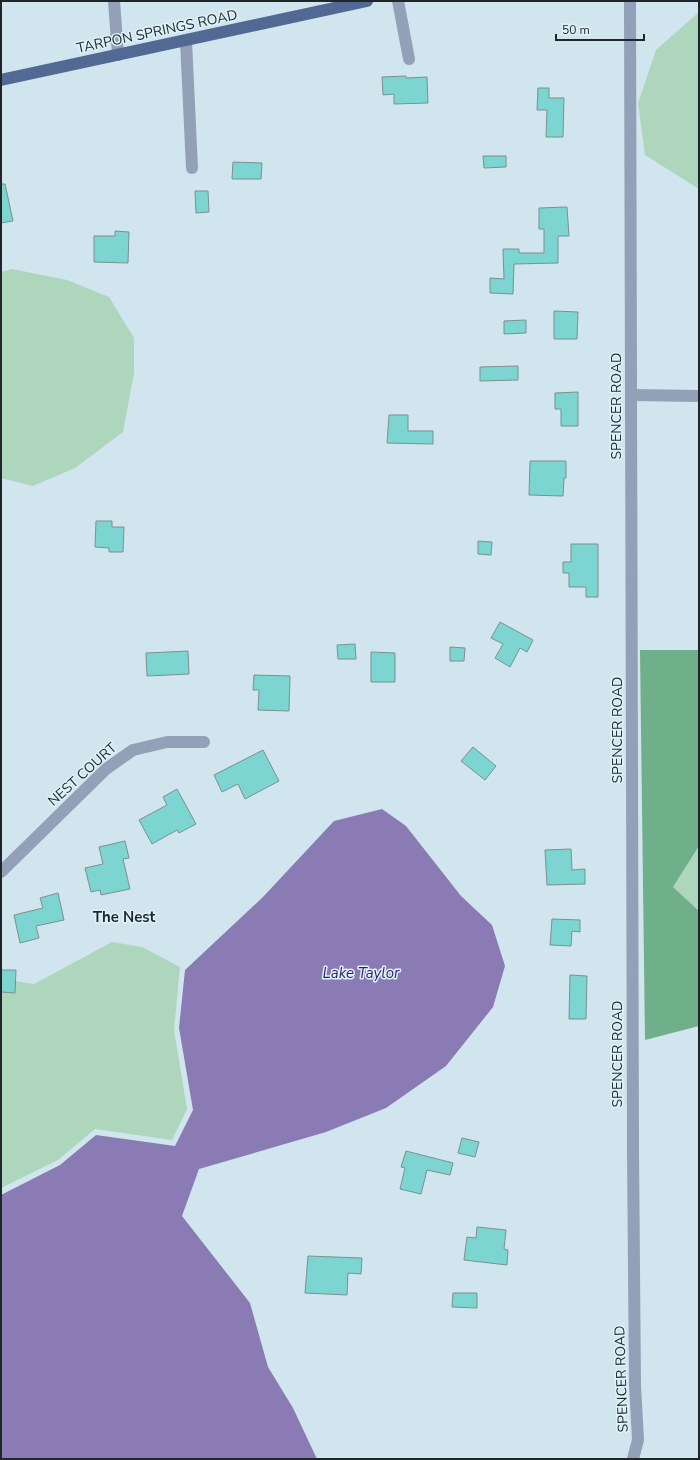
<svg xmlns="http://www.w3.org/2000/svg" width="700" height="1460" viewBox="0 0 700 1460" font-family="'Nunito Sans',sans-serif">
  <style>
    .green { fill: #add6bc }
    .forest { fill: #6faf89 }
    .water { fill: #8a7bb4 }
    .building { fill: #7cd5d1; stroke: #7b9190 }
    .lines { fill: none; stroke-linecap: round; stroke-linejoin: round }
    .minor { stroke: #92a0b8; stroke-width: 12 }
    .major { stroke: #516993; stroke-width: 12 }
    .labels { text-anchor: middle; stroke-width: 3; stroke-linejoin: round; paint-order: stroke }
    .street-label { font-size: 14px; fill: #1e2629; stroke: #def2fb }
    .neighbourhood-label { font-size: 15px; font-weight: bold; fill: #1e2629; stroke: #def2fb }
    .water-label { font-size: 15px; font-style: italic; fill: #351b60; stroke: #def2fb }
  </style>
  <rect width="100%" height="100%" fill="#d1e5ee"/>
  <g class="green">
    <path d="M699,12V189L645,155L638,103L656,50Z"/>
    <path d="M12,269L67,280L109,297L134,338V373L123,432L75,468L33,486L1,478V272Z"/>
    <path d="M699,846V911L673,887Z"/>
    <path d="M112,942L142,947L180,967L174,1030L187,1109L172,1140L95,1129L58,1160L1,1188V979L34,984Z"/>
  </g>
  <path class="forest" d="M640,650H699V846L673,887L699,911V1026L645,1040Z"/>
  <path class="water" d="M382,809L406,826L461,896L492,925L505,966L493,1007L446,1066L386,1108L326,1132L199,1169L182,1216L250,1303L268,1367L293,1408L317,1459H1V1195L60,1165L96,1135L175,1146L193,1110L179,1028L185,970L262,898L334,821Z"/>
  <g class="building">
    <path d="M406,76V78L427,77L428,103L394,104V94L383,95L382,77Z"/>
    <path d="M538,88H549V98H564L563,137H546L547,110H537Z"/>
    <path d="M483,156H506V167L484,168Z"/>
    <path d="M233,162L262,163L261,179H232Z"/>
    <path d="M1,184H5L13,221L1,223Z"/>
    <path d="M195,191H208L209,212L196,213Z"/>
    <path d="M567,207L569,236H558V263L514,264L513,294L490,293V278L504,279L503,249H519V253H544V229H539V208Z"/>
    <path d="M115,231L129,232L128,263L94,262V236H115Z"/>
    <path d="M554,311L578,312L577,339H554Z"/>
    <path d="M526,320V333L504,334V321Z"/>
    <path d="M518,366V380L480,381V367Z"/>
    <path d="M578,392V426H561V409H555V393Z"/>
    <path d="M389,415H408V431H433V444L387,443Z"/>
    <path d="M530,461H566V478H564L563,496L529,495Z"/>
    <path d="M96,521H112V527H124L123,552H109V548L95,547Z"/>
    <path d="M478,541L492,542L491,555L478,554Z"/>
    <path d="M571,544H598V597H586V587H569V573H563V562H571Z"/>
    <path d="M500,622L533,640L527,652L520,648L510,667L495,658L503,644L491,638Z"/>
    <path d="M355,644L356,659H338L337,645Z"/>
    <path d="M450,647L465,648L464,661H450Z"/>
    <path d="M188,651L189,674L147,676L146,653Z"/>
    <path d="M371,652L395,653V682H371Z"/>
    <path d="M254,675L290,676L289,711L258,710L259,690H253Z"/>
    <path d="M473,747L496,766L485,780L461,761Z"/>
    <path d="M263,750L279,781L245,799L238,784L222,792L214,775Z"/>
    <path d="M177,789L196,824L179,833L177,830L152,844L139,820L167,805L163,797Z"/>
    <path d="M125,841L129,858L123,859L130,889L101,895L100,890L91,892L85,868L103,864L99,847Z"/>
    <path d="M571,849L572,870L585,869V884L547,885L545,850Z"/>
    <path d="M58,893L64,920L36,926L39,938L20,943L14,915L43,908L40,898Z"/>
    <path d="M552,919L580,920V932L572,931L571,946L550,945Z"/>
    <path d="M1,970H16L15,993L1,992Z"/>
    <path d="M570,975L587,976L586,1019H569Z"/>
    <path d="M462,1138L479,1142L475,1157L458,1153Z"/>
    <path d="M406,1151L453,1163L450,1175L427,1170L421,1194L400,1189L405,1168L401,1167Z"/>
    <path d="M477,1227L506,1230L504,1249L508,1250L507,1265L464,1260L467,1237L476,1238Z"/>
    <path d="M308,1256L362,1258L361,1274L348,1273L347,1295L305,1293Z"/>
    <path d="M453,1293H477V1308L452,1307Z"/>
  </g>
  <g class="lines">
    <g class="minor">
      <path d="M114,1L118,55"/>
      <path d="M398,1L409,59"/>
      <path d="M630,1L633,1151L635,1385L638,1440L633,1459"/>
      <path d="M186,41L192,168"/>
      <path d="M631,395L699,396"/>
      <path d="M1,872L106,769L133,750L167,742H204"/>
    </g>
    <path class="major" d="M1,80L367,1"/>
  </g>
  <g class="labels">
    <g class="street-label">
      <text transform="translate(157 31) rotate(-12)" y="5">TARPON SPRINGS ROAD</text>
      <text transform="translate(616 406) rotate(-90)" y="5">SPENCER ROAD</text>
      <text transform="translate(617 730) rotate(-90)" y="5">SPENCER ROAD</text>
      <text transform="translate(82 774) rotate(-42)" y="5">NEST COURT</text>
      <text transform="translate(617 1054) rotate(-90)" y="5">SPENCER ROAD</text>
      <text transform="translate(621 1379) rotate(-92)" y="5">SPENCER ROAD</text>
    </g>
    <g class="neighbourhood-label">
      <text x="124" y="922">The Nest</text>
    </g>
    <g class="water-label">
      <text x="361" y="978">Lake Taylor</text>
    </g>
  </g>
  <rect width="700" height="1460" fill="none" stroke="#1e2629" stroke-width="4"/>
  <path d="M556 34v6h88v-6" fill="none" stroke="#1e2629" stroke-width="2"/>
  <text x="562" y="34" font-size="12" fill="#1e2629" stroke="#def2fb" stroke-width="3" paint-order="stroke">50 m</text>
</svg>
